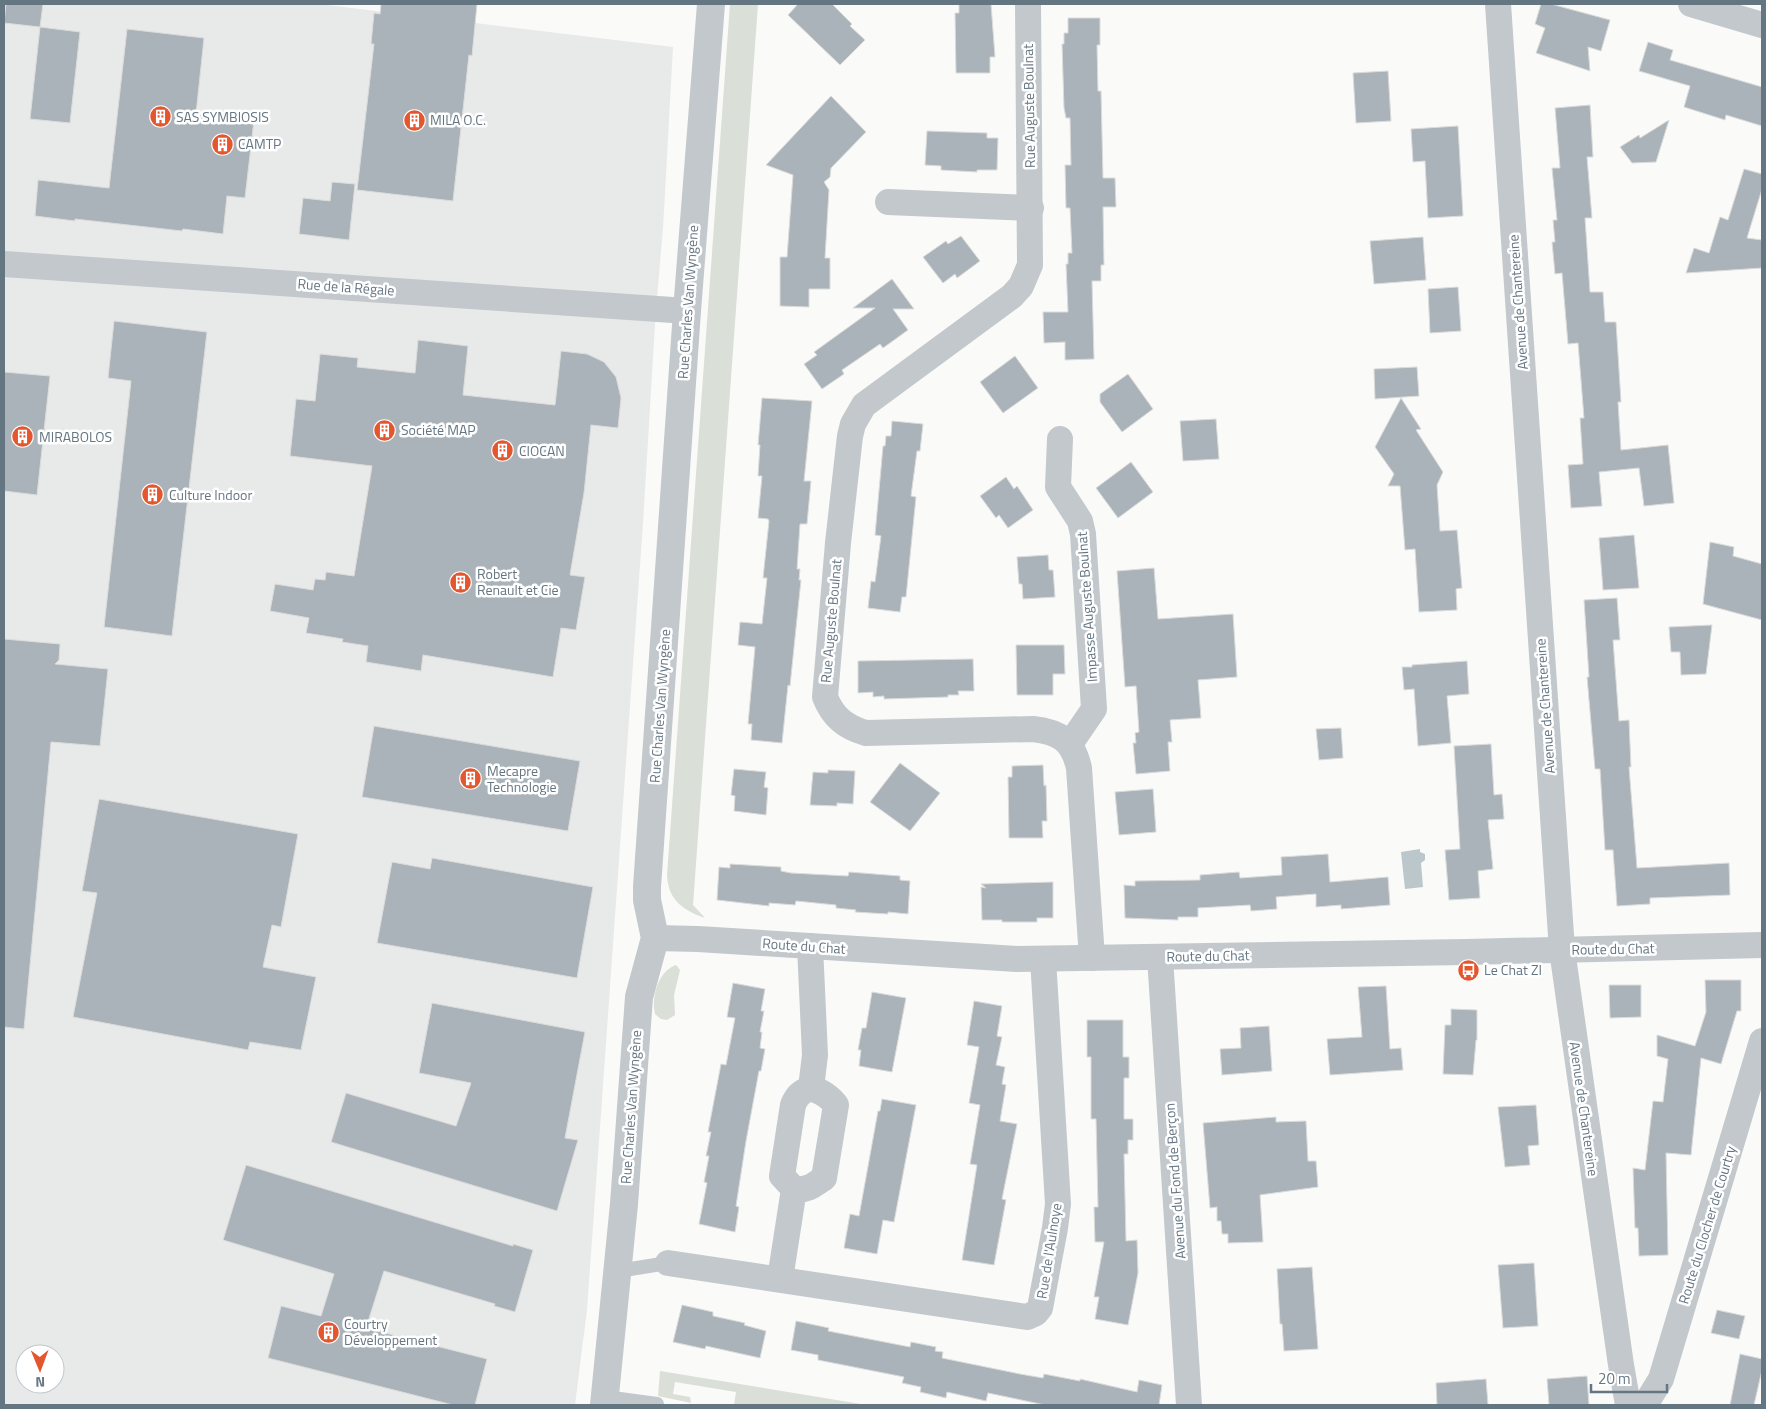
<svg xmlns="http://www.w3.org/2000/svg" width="1766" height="1409" viewBox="0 0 1766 1409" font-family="'Titillium Web',sans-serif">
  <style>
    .built { fill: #e8e9e9; fill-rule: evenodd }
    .green { fill: #dadfd7 }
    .water { fill: #bbc7cb }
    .building { fill: #aab3b9; stroke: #dcdcda }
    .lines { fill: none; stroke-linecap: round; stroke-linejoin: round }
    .service { stroke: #c3c8cc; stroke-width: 14 }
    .minor { stroke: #c3c8cc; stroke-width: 26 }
    .tertiary { stroke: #c3c8cc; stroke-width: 28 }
    .labels { text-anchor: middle; stroke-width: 5; stroke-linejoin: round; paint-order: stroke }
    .street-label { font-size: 14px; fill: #657683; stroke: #fff }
    .poi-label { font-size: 14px; fill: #657683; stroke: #fff; text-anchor: start }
  </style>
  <rect width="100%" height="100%" fill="#fafaf8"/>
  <path class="built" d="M4,4H319L673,47L663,229L656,309L643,523L587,1310L575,1405H4ZM25,1354H55V1384H25Z"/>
  <g class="green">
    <path d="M730,4H758L693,905L705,918C683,910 668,900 667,875Z"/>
    <path d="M676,965L680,970L674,995L675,1015L667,1020L661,1019L655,1014C651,998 658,971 676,965Z"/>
    <path d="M660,1371L867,1405H734L736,1392L675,1382L673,1394L690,1397L691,1403L658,1396Z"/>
  </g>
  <path class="water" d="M1420,849V852L1425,854V860L1421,863L1423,887L1405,889L1401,852Z"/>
  <g class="building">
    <path d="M6,4H43L40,27L4,23Z"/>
    <path d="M381,4H477L472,56L469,55L453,201L357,190L374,44H371L374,13L380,14Z"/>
    <path d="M798,4H832L852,24L850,26L865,40L840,65L788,15Z"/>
    <path d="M959,4H991L995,57H990V73H956L955,13H959Z"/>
    <path d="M1541,4H1551L1610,20L1601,51L1588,47L1590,71L1536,53L1545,28L1535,24Z"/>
    <path d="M1068,18H1100V45H1097L1098,91H1101L1103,178H1115L1116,207H1103L1104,265H1101V281H1092L1094,359L1065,360V342L1044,343L1043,312H1068L1066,264H1068V253H1072L1070,208H1066L1065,165H1071L1070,118H1066L1064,108L1062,44H1064V33H1068Z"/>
    <path d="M40,27L80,32L70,123L30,119Z"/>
    <path d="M127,29L204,38L196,114L254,120L245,198L227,196L223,234L183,229L182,231L75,219V221L35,216L38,180L109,188Z"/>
    <path d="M1648,42L1673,50L1670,60L1762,87V126L1726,115L1725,120L1684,107L1690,86L1639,71Z"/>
    <path d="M1388,71L1391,121L1356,123L1353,73Z"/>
    <path d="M831,96L866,132L831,168L830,177L824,182L829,190L825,258H830V289H809V307L780,306V257H787L793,175L766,165Z"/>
    <path d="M1590,105L1593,157H1587L1592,218H1585L1590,292H1603L1605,322H1616L1621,402H1618L1621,450L1668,445L1674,503L1644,506L1639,468L1599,472L1602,506L1571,508L1568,465L1583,464L1580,418H1584L1578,343L1568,344L1562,273L1555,274L1552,242H1555L1553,220H1557L1552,168H1560L1555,108Z"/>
    <path d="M1669,120L1656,162L1632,163L1620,147L1639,135L1640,138Z"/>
    <path d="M1458,126L1463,216L1428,218L1425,161L1413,162L1411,129Z"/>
    <path d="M927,131L987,133V138H998L997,170H977V172L941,170V166L925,165Z"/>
    <path d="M1744,169L1762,174V189L1747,238L1762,240V268L1686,273L1694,248L1709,253L1720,217L1728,220Z"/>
    <path d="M332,182L355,184L349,240L299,234L303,198L330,201Z"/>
    <path d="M961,236L980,261L957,278L955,274L943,283L923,257L946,241L948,244Z"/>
    <path d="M1423,237L1426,280L1374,284L1370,241Z"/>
    <path d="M892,279L914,309H893L908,330L883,348L880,344L842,370L844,374L822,389L804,364L817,355L814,352L875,308H853Z"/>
    <path d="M1458,287L1461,331L1430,333L1428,289Z"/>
    <path d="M114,321L207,332L172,636L104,627L131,381L108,378Z"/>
    <path d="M418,340L468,346L463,395L555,405L561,351L587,354L604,362L616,377L621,398L618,428L591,425L584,493L570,575L585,577L576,630L561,628L553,677L423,655L421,671L366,662L368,646L342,642L343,639L306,633L309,618L270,611L275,584L313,590L315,579L325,580L326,572L354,576L372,466L290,456L296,399L315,401L320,354L358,358L357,367L415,373Z"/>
    <path d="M1015,356L1038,388L1003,413L980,382Z"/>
    <path d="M1417,367L1419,396L1375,399L1374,369Z"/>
    <path d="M4,372L50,376L37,495L4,491Z"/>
    <path d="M1128,374L1153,409L1122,432L1100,402V394Z"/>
    <path d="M762,398L812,401L804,481H811L807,524H800L797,569H800L799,580H801L790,686L788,685L782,743L751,740L752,724H748L755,647L738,645L740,622L762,624L767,578H763L769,521L768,519L758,518L762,476H758L760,445H758Z"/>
    <path d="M1401,398L1421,429L1416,430L1443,472L1437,485L1440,531L1457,530L1462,588L1456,589L1457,610L1419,612L1415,549L1405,550L1400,486H1388L1394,474L1375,447Z"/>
    <path d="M1216,419L1219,459L1183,461L1180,421Z"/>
    <path d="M892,421L923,424L920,451H917L911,496L916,497L906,597H902L900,612L868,608L871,581L875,582L881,536L875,535L883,446H885L886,436H891Z"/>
    <path d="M1131,462L1153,492L1118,518L1096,488Z"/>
    <path d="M1006,477L1014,489L1017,486L1033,510L1008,528L999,515L996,518L980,496Z"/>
    <path d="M1634,535L1639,588L1603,590L1599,538Z"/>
    <path d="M1710,542L1734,547L1733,556L1762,564V620L1703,604Z"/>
    <path d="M1048,555L1049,570H1053L1055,597L1023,599L1022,584H1019L1017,557Z"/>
    <path d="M1154,568L1158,619L1233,614L1237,677L1198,680L1201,718L1170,720L1172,742H1168L1170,771L1136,774L1133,743H1136L1135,733L1139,732L1136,686L1125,687L1117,571Z"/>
    <path d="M1617,598L1620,640H1613L1619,721L1629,720L1631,767H1629L1637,868L1729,863L1730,895L1650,898V904L1617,906L1613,850H1605L1600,769H1595L1587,677H1589L1584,600Z"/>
    <path d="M1712,625L1706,674L1681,675L1680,652H1671L1669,627Z"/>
    <path d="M4,639L60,644L59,660L55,664L108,669L100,746L51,742L24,1029L4,1027Z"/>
    <path d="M1016,645H1064L1065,674H1053V695H1017Z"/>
    <path d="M973,659L974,691H958L959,695H948V697L884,699V696L873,697V692L858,693V661Z"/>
    <path d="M1467,661L1469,694L1447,696L1451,743L1418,746L1414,689L1404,690L1402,667H1412V665Z"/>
    <path d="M374,726L580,761L568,831L362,797Z"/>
    <path d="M1341,728L1343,758L1319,760L1316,729Z"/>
    <path d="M1491,744L1494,795L1502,794L1504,819L1488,820L1493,869L1478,871L1480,898L1449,900L1445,850L1460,849L1454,746Z"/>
    <path d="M900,763L940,793L910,831L870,802Z"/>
    <path d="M1043,765L1044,786L1046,785L1047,821H1042L1043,838H1009L1008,777H1012V766Z"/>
    <path d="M734,769L766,772L764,787L768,788L766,815L734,811L735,796L731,795Z"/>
    <path d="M828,770L855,771L853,804L837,803V806L810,805L813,772L828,773Z"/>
    <path d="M1153,789L1156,832L1119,835L1115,792Z"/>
    <path d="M99,799L298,834L281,927L272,925L263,967L316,977L301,1050L250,1042L248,1050L73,1017L97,893L82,891Z"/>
    <path d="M1328,854L1330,882L1388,877L1390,905L1341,909V905L1316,907V894L1276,897L1277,909L1251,911L1250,905L1198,908V917H1178V920L1125,918L1124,885L1135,886V881L1200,880V875L1239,872L1240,878L1282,875L1281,857Z"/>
    <path d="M432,858L593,887L577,978L377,943L392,862L430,869Z"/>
    <path d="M730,864L781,867V871L791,873L848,876L849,872L900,876V880L910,881L908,914L888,912V914L855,912L856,910L836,908V905L796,901L795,905L769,903V906L717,900L719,867L730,868Z"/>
    <path d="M1053,882V918H1037V922H1002V920H982L981,887L986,888L981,884Z"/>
    <path d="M1705,980H1741V1011H1737L1721,1064L1701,1058L1691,1155L1666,1153L1668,1255L1639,1256L1638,1228H1635L1633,1168L1645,1170L1653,1101L1663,1102L1668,1059L1657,1056V1035L1695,1046L1706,1012Z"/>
    <path d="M733,983L765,989L761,1011H764L760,1032H762L760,1048L765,1049L761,1071H759L746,1141L736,1206L739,1207L735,1232L699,1224L707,1183L704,1182L709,1156H706L711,1132H708L721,1064L726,1065L735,1018L727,1017Z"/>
    <path d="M1609,985H1641V1017L1610,1018Z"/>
    <path d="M1386,986L1390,1049L1401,1048L1403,1070L1330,1075L1327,1039L1362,1037L1358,987Z"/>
    <path d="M872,992L906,998L892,1072L859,1066L861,1050H858L862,1028H866Z"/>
    <path d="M974,1001L1002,1006L997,1036L1002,1037L996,1065L1005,1067L1002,1084L1006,1085L1000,1121L1017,1124L1002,1199L1006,1200L994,1265L962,1260L977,1165L970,1164L980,1105L969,1103L979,1047L967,1045Z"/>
    <path d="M432,1003L585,1032L565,1138L578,1140L557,1211L331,1142L346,1093L456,1126L471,1083L419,1073Z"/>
    <path d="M1451,1009L1477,1010V1040H1476L1473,1075L1443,1074L1445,1025H1451Z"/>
    <path d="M1087,1020H1123V1057H1129V1078H1124V1119H1133V1140H1128V1154H1124L1126,1241L1137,1240L1138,1273L1128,1325L1095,1319L1099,1297H1094L1104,1242H1095L1094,1207H1098L1096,1119H1091V1057H1087Z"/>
    <path d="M1269,1026L1272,1071L1222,1075L1220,1049L1241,1048L1240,1028Z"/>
    <path d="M882,1099L916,1105L894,1222L883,1220L877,1254L844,1248L850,1214L859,1216L878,1111H880Z"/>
    <path d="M1536,1105L1539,1145L1528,1146L1530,1165L1505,1167L1498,1107Z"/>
    <path d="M1276,1117V1122L1306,1121L1308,1161H1316L1318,1187L1260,1195L1263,1242L1228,1243V1234H1222L1221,1221H1217V1207L1210,1208L1203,1123Z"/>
    <path d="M246,1165L513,1246V1244L533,1250L515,1312L494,1306L495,1304L384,1271L366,1328L487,1359L475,1405H453L268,1358L281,1306L321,1316L334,1274L223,1240Z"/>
    <path d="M1534,1263L1538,1326L1503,1328L1498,1265Z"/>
    <path d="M1312,1267L1318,1349L1284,1351L1282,1324H1280L1277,1269Z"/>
    <path d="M682,1305L713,1312V1316L745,1323L744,1325L766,1331L760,1358L706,1346L705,1349L673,1342Z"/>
    <path d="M1717,1310L1745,1316L1739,1339L1711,1333Z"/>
    <path d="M796,1321L829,1328L828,1331L910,1347L911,1342L936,1347L935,1351L943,1352L942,1358L1020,1374L1043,1378L1044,1374L1080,1381V1379L1137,1392L1139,1380L1162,1385L1159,1405H1045L988,1393L986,1401L947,1392L946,1398L920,1392L921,1387L902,1383L904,1377L818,1360V1355L791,1350Z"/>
    <path d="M1740,1354L1762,1359V1370L1754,1405H1730Z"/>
    <path d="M1587,1376L1589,1405H1549L1547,1379Z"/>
    <path d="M1486,1379L1488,1405H1437L1436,1383Z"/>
  </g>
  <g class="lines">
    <g class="service">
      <path d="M618,1271L668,1263"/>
      <path d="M605,1397L657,1404"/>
    </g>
    <g class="minor">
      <path d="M1028,4L1030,265L1021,286L1012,296L864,405L853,424L850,436L838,543L825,697C833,717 845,727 866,733L1033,729C1060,732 1073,741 1079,768L1092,958"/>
      <path d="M1498,4L1562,950L1621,1365L1628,1405"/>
      <path d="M1691,4L1762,25"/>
      <path d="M888,202L1031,208"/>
      <path d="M4,264L687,311"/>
      <path d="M1060,439L1058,487L1080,521L1083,534L1094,709L1070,744"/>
      <path d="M655,938L698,939L1017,959L1467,952L1762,945"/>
      <path d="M810,946L815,1055L811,1088"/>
      <path d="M1160,957L1189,1405"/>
      <path d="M668,1263L1027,1317L1036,1313L1040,1308L1055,1228L1058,1204L1043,959"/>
      <path d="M780,1279L794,1189L782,1176L793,1105C797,1095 801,1092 811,1088C822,1092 829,1096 836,1105L824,1178C814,1185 807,1191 794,1189"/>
      <path d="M1645,1405L1661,1379L1762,1041"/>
    </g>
    <path class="tertiary" d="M604,1405L624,1204L639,997L655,938L647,900V887L687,311L711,4"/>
  </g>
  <defs>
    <symbol id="building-disc" viewBox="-11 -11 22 22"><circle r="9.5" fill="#e4572e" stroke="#fff"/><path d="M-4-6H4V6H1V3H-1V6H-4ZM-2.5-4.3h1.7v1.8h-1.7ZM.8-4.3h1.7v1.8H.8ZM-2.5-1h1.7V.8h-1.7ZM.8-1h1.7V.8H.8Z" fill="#fff"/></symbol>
    <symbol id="bus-disc" viewBox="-11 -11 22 22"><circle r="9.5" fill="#e4572e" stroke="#fff"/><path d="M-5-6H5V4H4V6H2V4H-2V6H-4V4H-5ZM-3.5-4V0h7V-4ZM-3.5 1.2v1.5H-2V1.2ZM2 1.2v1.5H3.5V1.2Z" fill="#fff"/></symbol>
  </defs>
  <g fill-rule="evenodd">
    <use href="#building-disc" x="148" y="104" width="25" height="25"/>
    <use href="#building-disc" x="402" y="108" width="25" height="25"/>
    <use href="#building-disc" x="210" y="132" width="25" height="25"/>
    <use href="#building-disc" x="372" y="418" width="25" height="25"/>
    <use href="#building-disc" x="10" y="424" width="25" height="25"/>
    <use href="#building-disc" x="490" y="438" width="25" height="25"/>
    <use href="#building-disc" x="140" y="482" width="25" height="25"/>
    <use href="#building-disc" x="448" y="570" width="25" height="25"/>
    <use href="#building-disc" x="458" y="766" width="25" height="25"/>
    <use href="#bus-disc" x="1456" y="958" width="25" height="25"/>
    <use href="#building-disc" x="316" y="1320" width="25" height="25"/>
  </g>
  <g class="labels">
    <g class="street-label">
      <text transform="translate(1029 106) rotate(-91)" y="5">Rue Auguste Boulnat</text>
      <text transform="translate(346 287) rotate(4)" y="5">Rue de la Régale</text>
      <text transform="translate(688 302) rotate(-86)" y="5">Rue Charles Van Wyngène</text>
      <text transform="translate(1518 302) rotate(-94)" y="5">Avenue de Chantereine</text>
      <text transform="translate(1087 607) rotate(-94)" y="5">Impasse Auguste Boulnat</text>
      <text transform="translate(831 621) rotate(-85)" y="5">Rue Auguste Boulnat</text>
      <text transform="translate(660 706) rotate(-86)" y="5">Rue Charles Van Wyngène</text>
      <text transform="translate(1545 706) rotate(-94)" y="5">Avenue de Chantereine</text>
      <text transform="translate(804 946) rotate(4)" y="5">Route du Chat</text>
      <text transform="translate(1613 949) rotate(-1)" y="5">Route du Chat</text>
      <text transform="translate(1208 956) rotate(-1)" y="5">Route du Chat</text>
      <text transform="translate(631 1107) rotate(-86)" y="5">Rue Charles Van Wyngène</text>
      <text transform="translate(1584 1109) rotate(82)" y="5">Avenue de Chantereine</text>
      <text transform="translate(1175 1181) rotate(-94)" y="5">Avenue du Fond de Berçon</text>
      <text transform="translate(1707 1225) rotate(-73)" y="5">Route du Clocher de Courtry</text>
      <text transform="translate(1049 1251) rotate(-81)" y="5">Rue de l'Aulnoye</text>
    </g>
    <g class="poi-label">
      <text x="176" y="122">SAS SYMBIOSIS</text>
      <text x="430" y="125">MILA O.C.</text>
      <text x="238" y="149">CAMTP</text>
      <text x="401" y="435">Société MAP</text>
      <text x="39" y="442">MIRABOLOS</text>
      <text x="519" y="456">CIOCAN</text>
      <text x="169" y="500">Culture Indoor</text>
      <text x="477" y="579">Robert<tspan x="477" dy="16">Renault et Cie</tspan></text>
      <text x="487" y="776">Mecapre<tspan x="487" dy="16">Technologie</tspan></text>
      <text x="1484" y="975">Le Chat ZI</text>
      <text x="344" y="1329">Courtry<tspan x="344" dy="16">Développement</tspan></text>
    </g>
  </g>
  <rect width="1766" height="1409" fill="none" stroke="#657683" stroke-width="10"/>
  <g transform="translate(40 1369) rotate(179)"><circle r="24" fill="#ffffff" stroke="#c1c8cd"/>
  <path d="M0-4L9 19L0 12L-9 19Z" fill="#e4572e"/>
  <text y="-8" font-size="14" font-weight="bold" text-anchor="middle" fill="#657683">N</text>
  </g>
  <path d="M1591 1384v8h76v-8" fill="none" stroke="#657683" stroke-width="2.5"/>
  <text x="1598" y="1384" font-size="15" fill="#657683" stroke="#ffffff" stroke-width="4" paint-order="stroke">20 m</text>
</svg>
